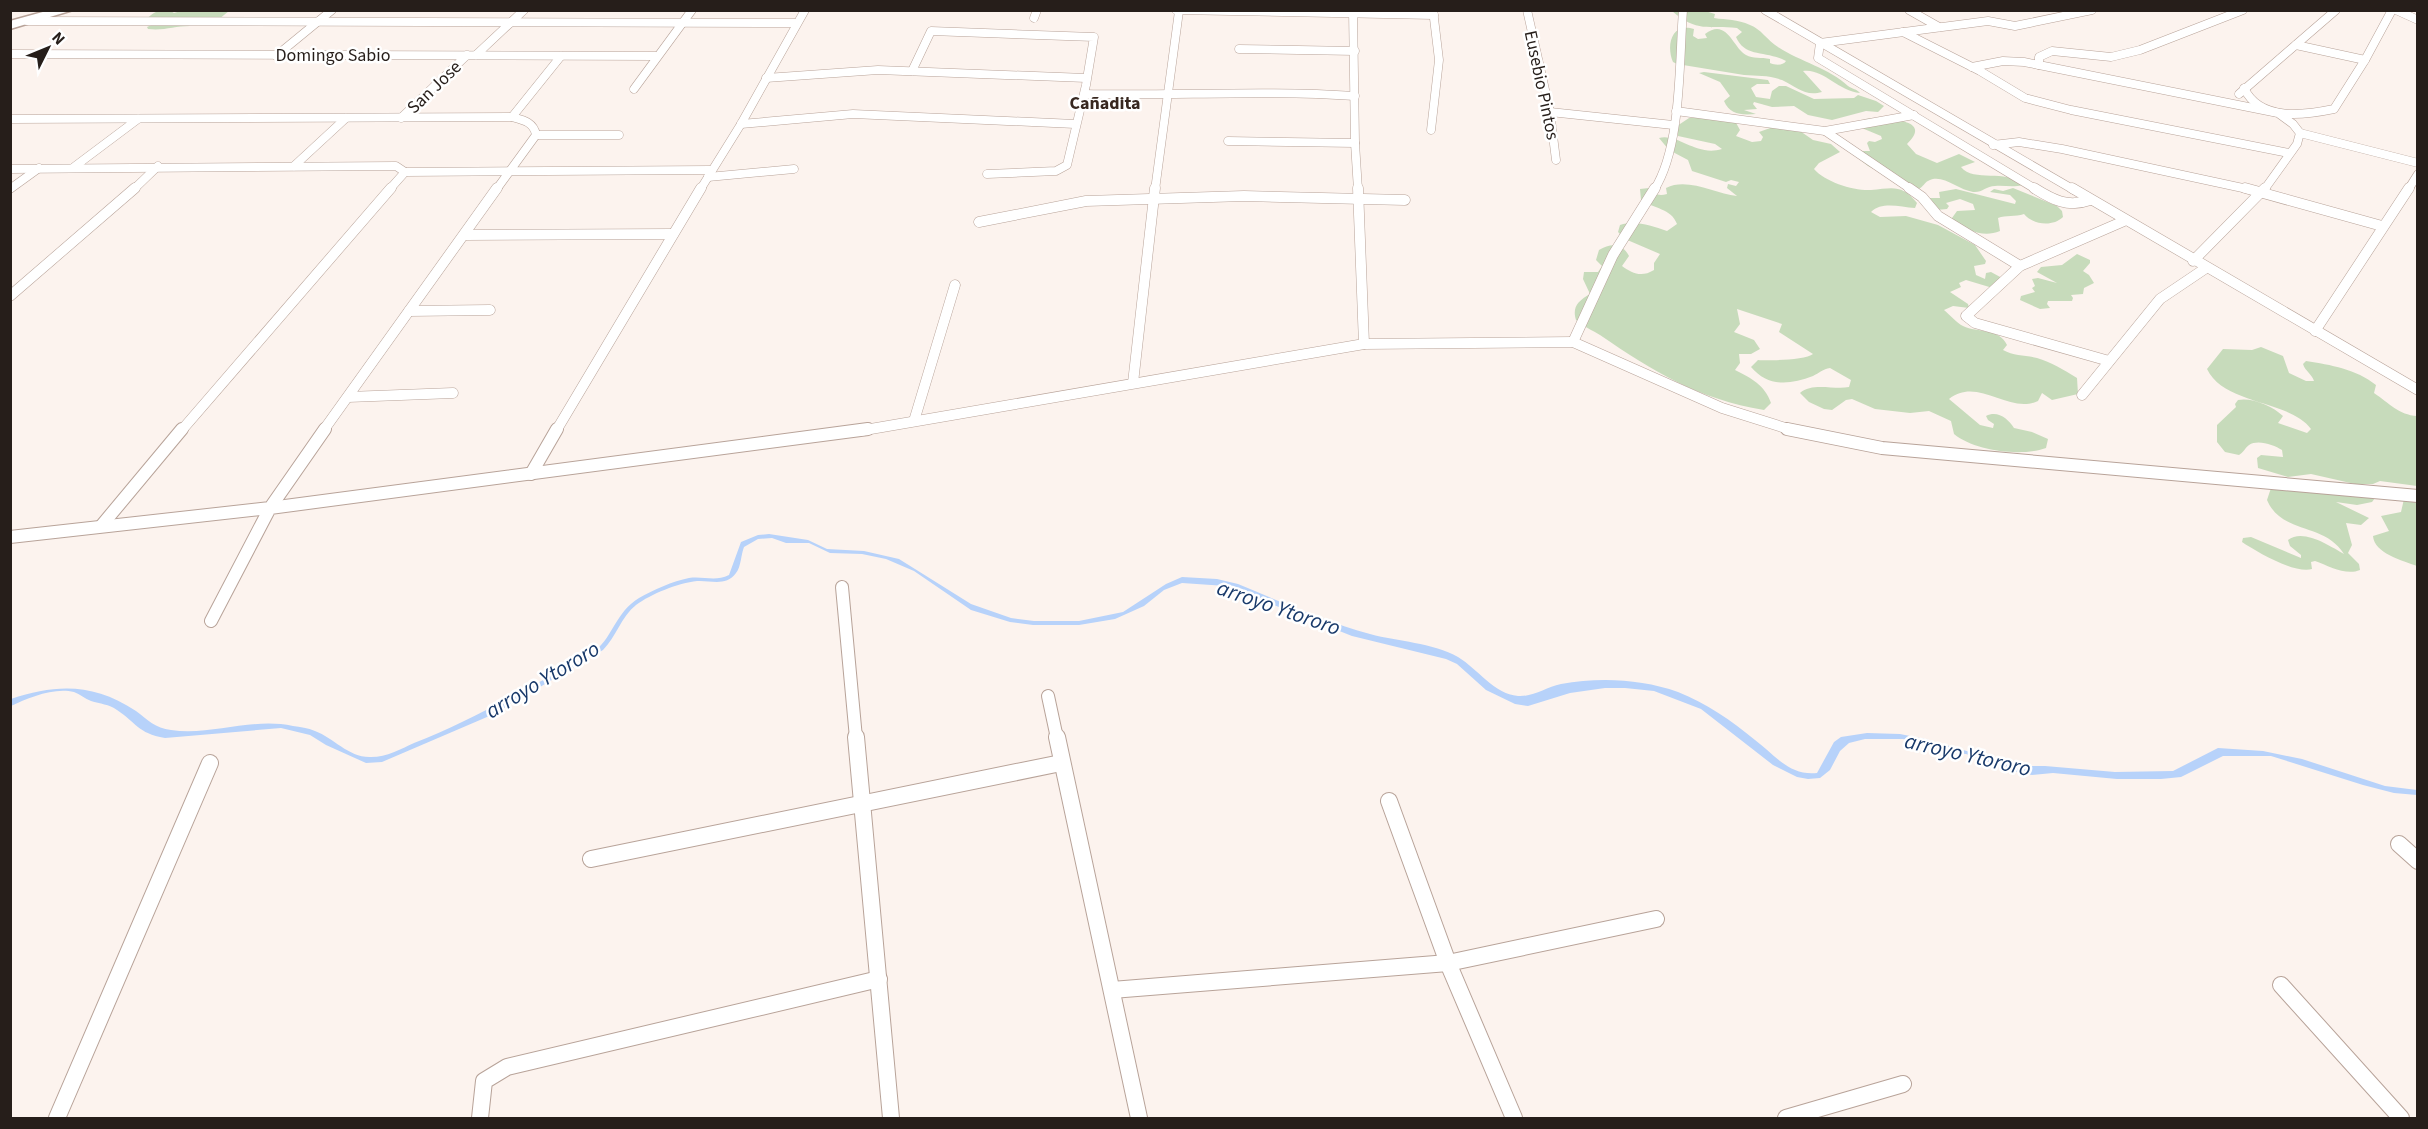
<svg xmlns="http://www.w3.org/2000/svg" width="2428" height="1129" viewBox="0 0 2428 1129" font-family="'Source Sans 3',sans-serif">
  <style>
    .green { fill: #c7dbbb }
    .water { fill: #b7d2fa }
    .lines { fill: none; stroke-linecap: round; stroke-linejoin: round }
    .street-far3-casing { stroke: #b8a399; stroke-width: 9 }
    .street-far2-casing { stroke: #b8a399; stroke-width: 11 }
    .street-far1-casing { stroke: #b8a399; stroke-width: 14 }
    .street-casing { stroke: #b8a399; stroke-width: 18 }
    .highway-casing { stroke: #b8a399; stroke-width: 3 }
    .street-far3 { stroke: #fff; stroke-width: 8 }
    .street-far2 { stroke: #fff; stroke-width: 10 }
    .street-far1 { stroke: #fff; stroke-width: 12 }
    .street { stroke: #fff; stroke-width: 16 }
    .highway { fill: #fff; fill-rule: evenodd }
    .labels { text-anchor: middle; stroke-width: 5; stroke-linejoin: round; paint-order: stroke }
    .far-street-label { font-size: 18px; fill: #261e1a; stroke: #fff }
    .far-neighbourhood-label { font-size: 18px; font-weight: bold; fill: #37271f; stroke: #fff }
    .water-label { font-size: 22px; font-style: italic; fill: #18396a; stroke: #fff }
  </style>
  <rect width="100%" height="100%" fill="#fcf3ee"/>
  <g class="green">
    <path d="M184,10L229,11L219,19L187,23L190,26C174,26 164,31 148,29L147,27L158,22L147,19C154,11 164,7 174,13Z"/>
    <path d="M1672,11H1705L1715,14L1714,18C1727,20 1737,19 1750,25C1761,29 1767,40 1778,47C1801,62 1829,68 1848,86C1852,89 1857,89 1860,93C1838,91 1823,68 1803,71L1822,92C1805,97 1797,87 1782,80C1769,75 1757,76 1744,75L1677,64L1673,62C1666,46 1671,22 1694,29L1693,36L1698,39L1707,38L1705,34C1727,17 1733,48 1746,55C1753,59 1761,57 1770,59V63C1775,65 1783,66 1786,61C1765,50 1745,58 1736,37L1742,32L1737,28C1708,25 1697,33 1672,11Z"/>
    <path d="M1704,72L1768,80L1770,84H1757L1751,88L1756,97L1770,99L1772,91L1779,86H1786L1814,99L1854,98L1858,95L1876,101L1884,106L1878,112L1866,111L1832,120L1808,115L1794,106L1772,107L1754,102L1753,104L1757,109L1744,110L1756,114C1741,115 1730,115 1724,101L1730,96L1720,82L1699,73Z"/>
    <path d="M1702,116L1735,121L1740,130L1736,136L1752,142L1761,141L1763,137L1759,132L1773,127L1800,131L1813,140L1831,144L1840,152L1819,163L1814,169C1825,182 1854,191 1871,190C1893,188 1902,184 1917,203L1915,208C1900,207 1882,201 1871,212L1880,217L1906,216L1938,225L1975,245L1986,261L1985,264L1974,266L1976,275L1985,279L1986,273L1991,272L2002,278L1996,289L1966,280L1959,283L1961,287L1950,292L1968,304L1969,308L1953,306L1944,310C1950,315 1957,323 1963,326C1978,333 1999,328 2007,345L2003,350C2014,356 2025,355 2037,358C2051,362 2064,370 2077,378L2078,394L2052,400L2042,393L2038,401C2009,415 1978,376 1949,399L1980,425L1993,428L1994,424L1988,420L1986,416C1998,410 2008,419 2014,428L2032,432L2048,439L2046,448C2021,457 1975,451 1954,434L1951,421L1929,411L1910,413L1875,409L1852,399L1846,400L1832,410L1824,409L1809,402L1800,393C1812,382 1834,390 1849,387L1851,380L1830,368C1823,369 1819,373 1813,376C1789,385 1768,387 1751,367L1758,360C1768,361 1806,360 1813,354L1779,332L1782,324L1737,309L1740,324L1734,332L1754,340L1760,349L1751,354H1739L1740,363L1735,370C1751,378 1765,385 1771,403L1764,410C1698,399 1654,372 1600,335C1592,330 1584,327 1576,320C1572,307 1578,301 1590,294L1583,279L1584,272H1598L1602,266L1596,260L1599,250C1611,243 1622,243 1629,256L1622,266C1632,273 1641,278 1654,270V263L1660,254L1625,239L1618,232L1620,225C1636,220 1651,226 1667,231L1677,224C1671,208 1654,209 1641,200L1640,189L1649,188C1653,195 1660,196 1667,194L1666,188C1688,177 1715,194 1737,196L1727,188L1728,184L1736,186L1739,182L1731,180L1726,182L1692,171L1688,160L1669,150L1659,138C1678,133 1696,157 1722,149L1715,144L1678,136L1677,126L1689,118Z"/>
    <path d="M1876,118C1891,119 1933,120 1907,144L1916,154L1937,163L1959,154L1975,162L1961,167C1974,183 2006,168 2022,185C2013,188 2004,185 1995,186C1986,186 1982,193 1973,192C1958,190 1942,173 1928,181C1925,182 1923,187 1919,189H1913L1868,166L1854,155L1857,151H1870L1867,143L1869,141L1875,142L1882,139L1881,136L1857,126L1865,119Z"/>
    <path d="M2013,188L2057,206L2062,211L2063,217C2053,227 2033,225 2024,214C2015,217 2006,215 1998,218L2000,231C1983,238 1968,230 1953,222L1952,218L1957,211L1975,210L1973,204L1960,199L1946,203L1949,206L1947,209L1936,210L1926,198H1940L1939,192L1956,189L2015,204L2016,201L2010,195L1990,192L1994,189L2003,191Z"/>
    <path d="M2077,254L2090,260V263L2083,271L2089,275L2094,283L2084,288L2083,294L2071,295L2073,298L2072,301H2048L2047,304L2050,308L2040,309L2020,300L2021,296L2035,292L2032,288L2035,286L2032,279L2038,278L2057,283L2037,272L2041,267L2062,265Z"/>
    <path d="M2261,347L2283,356L2289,373L2306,381H2314C2312,374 2305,371 2303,364L2306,361C2331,365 2356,369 2376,385L2374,393C2389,403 2399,415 2417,416V486L2380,481L2373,484H2355L2311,474L2288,477L2258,468L2257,458L2261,455L2283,457L2282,450C2274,445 2258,439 2249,445C2245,448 2243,453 2239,455L2225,452L2217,442V425L2236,407L2235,404L2238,400C2251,397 2273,406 2283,416L2278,423L2307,433L2311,429C2290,400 2224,405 2207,369L2223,349L2252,350Z"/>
    <path d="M2271,488L2370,493L2375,498L2372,502L2357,505L2336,502L2369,518L2361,525L2346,523L2352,545L2348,553L2359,564L2360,570C2346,576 2329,566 2315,561L2311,562L2312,569C2295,574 2257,552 2242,542L2243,538L2251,537L2301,558V555L2290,546L2288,540C2303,528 2330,546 2344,554C2324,522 2282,535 2267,500Z"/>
    <path d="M2417,492V566C2403,561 2374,553 2373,536L2389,531L2381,516L2401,512L2404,499Z"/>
  </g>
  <path class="water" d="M769,534L808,540L827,549L864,551L899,559L971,604L1011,618L1034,621H1079L1123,612L1166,584L1182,577L1217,579L1238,584C1281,602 1326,622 1370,634C1399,642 1431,642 1458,657C1478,669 1494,694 1518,696C1534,697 1546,687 1561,684C1600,677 1641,679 1678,692C1706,703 1732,721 1755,740C1775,755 1789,776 1817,773L1834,742L1841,737L1867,733L1900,734L1925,739L2019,766H2045L2115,772L2173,771L2218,748L2263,751L2302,759L2385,786L2417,790V795L2394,793L2363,785L2271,756H2223L2181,777L2161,779H2117L2053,773L2032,775L2013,771L1966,754L1949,752L1903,739H1865L1849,743L1840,751L1830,770L1820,778L1808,779L1797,777L1773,765L1701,709L1654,691L1625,688H1605L1570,693L1528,706L1515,704L1486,690L1457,664L1446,659L1352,636L1226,586L1182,583L1164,590L1144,606L1115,619L1079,625H1033L1010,622L971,610L914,571L886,559L862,554L830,553L809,543H786L772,538L758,539L744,547C741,554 741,567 736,573C726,587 710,580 697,581C678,583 651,594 636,605C621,617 616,637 603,650L494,714L382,762L366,763L326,745L310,735L281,728L165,738C137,733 137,723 117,710C109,704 100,704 91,701C85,699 80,694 74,692C54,687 28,698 11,706V699C57,684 93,683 136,711C148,720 155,728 171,730C211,736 252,717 293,726C300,727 308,728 315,731C334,738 349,758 371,757C387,757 401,749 414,743C453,728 488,709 524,690C548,677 574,665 596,650C613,636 616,612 639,598C653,590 673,581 689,578C704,576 715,582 729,575L741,542L758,535Z"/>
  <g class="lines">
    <defs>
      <g id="street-far3">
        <path d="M1176,10L1434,15"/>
        <path d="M1353,10L1355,143L1358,190"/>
        <path d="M1527,10L1550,112L1556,160"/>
        <path d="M1765,10L2074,190"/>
        <path d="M1909,10L1939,27"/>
        <path d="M2396,10L2418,20"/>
        <path d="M1034,18L1037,10"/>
        <path d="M27,21L796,23"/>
        <path d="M1903,32L1980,71L2025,98L2071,110L2289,153"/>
        <path d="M2296,45L2365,60"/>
        <path d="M1239,49L1355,51"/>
        <path d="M10,54L656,56"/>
        <path d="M476,55L524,10"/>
        <path d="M276,56L332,10"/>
        <path d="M2039,65V57L2052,51L2111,57L2140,50L2243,10"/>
        <path d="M1972,67L2003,61L2024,62L2278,113L2293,124L2300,133L2297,144L2264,190"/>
        <path d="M912,71L931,31L1094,37L1086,85L1067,165L1056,171L987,174"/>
        <path d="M766,78L878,70L1086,78"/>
        <path d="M2244,88C2260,122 2305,115 2334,109L2365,60L2392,10"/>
        <path d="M634,89L692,10"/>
        <path d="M1085,94C1175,96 1265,90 1355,96"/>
        <path d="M2239,94L2336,10"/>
        <path d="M1676,111L1825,131L1914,115"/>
        <path d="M1550,112L1673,125"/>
        <path d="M512,117L561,56"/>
        <path d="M401,118L467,55"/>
        <path d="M10,119L512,117C523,120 534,122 536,135L496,190"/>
        <path d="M741,124L853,114L1075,124"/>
        <path d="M1431,130L1439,60L1433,10"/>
        <path d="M1825,131L1912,190"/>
        <path d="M2300,133L2418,163"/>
        <path d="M536,135H619"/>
        <path d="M1228,141L1355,143"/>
        <path d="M1993,145L2019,142L2062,149L2252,190"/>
        <path d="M294,166L346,118"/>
        <path d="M74,167L138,119"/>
        <path d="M10,169L396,166L405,172L389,190"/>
        <path d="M405,172L711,170"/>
        <path d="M708,177L794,169"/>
        <path d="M10,189L39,168"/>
        <path d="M133,190L158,166"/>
        <path d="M700,190L741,124L805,10"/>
        <path d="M1155,190L1179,11"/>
        <path d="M1654,190C1682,147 1679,61 1683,10"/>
        <path d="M2037,190L1818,58L1820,43L1988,21L2015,26L2092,10"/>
        <path d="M2408,190L2418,174"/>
      </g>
      <g id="street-far2">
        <path d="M1358,188L1364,344"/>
        <path d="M1909,188L1922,197L1938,216L2020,266"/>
        <path d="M2034,188C2053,200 2068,208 2090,200"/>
        <path d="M2072,188L2418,390"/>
        <path d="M2245,188L2382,226"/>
        <path d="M979,222L1086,201L1244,196L1405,200"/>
        <path d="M465,235L673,234"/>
        <path d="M2193,261L2265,188"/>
        <path d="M10,296L135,188"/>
        <path d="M409,311L490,310"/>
        <path d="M2315,331L2409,188"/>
        <path d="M1573,342L1613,255L1655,188"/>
        <path d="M2109,361L1975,323L1966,316L2020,266L2124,221"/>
        <path d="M1133,383L1155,188"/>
        <path d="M2082,395L2160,299L2206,268"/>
        <path d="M348,397L453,393"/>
        <path d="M914,421L955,285"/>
        <path d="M181,431L391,188"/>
        <path d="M323,431L497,188"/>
        <path d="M556,431L701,188"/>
        <path d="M859,431L1364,344L1573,342L1722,408L1795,431"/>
      </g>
      <g id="street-far1">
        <path d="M1787,429L1882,448L2418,496"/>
        <path d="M531,474L557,429"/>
        <path d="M102,525L182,429"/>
        <path d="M10,537L270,508L325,429"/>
        <path d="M842,587L856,738"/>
        <path d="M211,621L270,508L868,429"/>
        <path d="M1048,696L1057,738"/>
      </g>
      <g id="street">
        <path d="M856,737L891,1118"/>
        <path d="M1057,737L1139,1118"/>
        <path d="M1389,801L1448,963L1514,1118"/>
        <path d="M2399,844L2418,861"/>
        <path d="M591,859L1061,763"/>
        <path d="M2281,985L2401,1118"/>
        <path d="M1112,990L1448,963L1656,919"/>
        <path d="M57,1118L210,763"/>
        <path d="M480,1118L484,1081L507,1067L879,979"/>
        <path d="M1786,1118L1903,1084"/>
      </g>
      <path id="highway" d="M50,10H73L10,29V21Z"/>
    </defs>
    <use href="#street-far3" class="street-far3-casing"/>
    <use href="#street-far2" class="street-far2-casing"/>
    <use href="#street-far1" class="street-far1-casing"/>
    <use href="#street" class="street-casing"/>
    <use href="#highway" class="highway-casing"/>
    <use href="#street-far3" class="street-far3"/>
    <use href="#street-far2" class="street-far2"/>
    <use href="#street-far1" class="street-far1"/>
    <use href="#street" class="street"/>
    <use href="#highway" class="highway"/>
  </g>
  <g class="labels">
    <g class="far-street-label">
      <text x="333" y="61">Domingo Sabio</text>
      <text transform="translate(1542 85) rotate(78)" y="6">Eusebio Pintos</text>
      <text transform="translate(434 87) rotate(-44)" y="6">San Jose</text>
    </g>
    <g class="far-neighbourhood-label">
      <text x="1105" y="109">Cañadita</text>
    </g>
    <g class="water-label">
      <text transform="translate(1279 607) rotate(19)" y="8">arroyo Ytororo</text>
      <text transform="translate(542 679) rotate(-31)" y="8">arroyo Ytororo</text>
      <text transform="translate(1968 754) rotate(13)" y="8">arroyo Ytororo</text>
    </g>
  </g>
  <rect width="2428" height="1129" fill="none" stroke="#261e1a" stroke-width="24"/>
  <g transform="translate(48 48) rotate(47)" stroke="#ffffff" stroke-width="4.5" paint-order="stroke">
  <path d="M0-4.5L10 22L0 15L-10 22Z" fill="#261e1a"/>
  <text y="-9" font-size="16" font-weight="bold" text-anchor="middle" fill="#261e1a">N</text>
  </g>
</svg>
